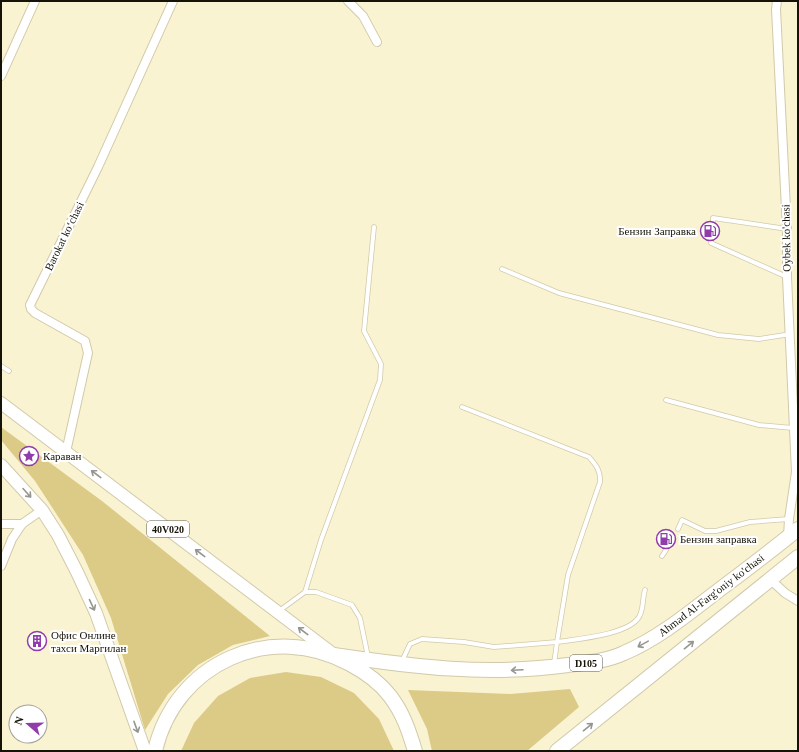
<svg xmlns="http://www.w3.org/2000/svg" width="799" height="752" viewBox="0 0 799 752" font-family="Georgia,serif">
  <style>
    .green { fill: #dbcb87 }
    .lines { fill: none; stroke-linecap: round; stroke-linejoin: round }
    .lane-casing { stroke: #d1caaa; stroke-width: 5.5 }
    .street-casing { stroke: #d1caaa; stroke-width: 10 }
    .primary-casing { stroke: #d1caaa; stroke-width: 14 }
    .highway-casing { stroke: #d1caaa; stroke-width: 16 }
    .lane { stroke: #fff; stroke-width: 4 }
    .street { stroke: #fff; stroke-width: 8 }
    .primary { stroke: #fff; stroke-width: 12 }
    .highway { stroke: #fff; stroke-width: 14 }
    .oneway { stroke: #96958f }
    .labels { text-anchor: middle; stroke-width: 4; stroke-linejoin: round; paint-order: stroke }
    .shield { fill: #fff; stroke: #5b5a51; stroke-width: 1 }
    .shield-label { font-size: 10px; font-weight: bold; fill: #151307 }
    .poi-label { font-size: 11px; fill: #151307; stroke: #fff; text-anchor: start }
    .street-label { font-size: 11px; fill: #151307; stroke: #fff }
  </style>
  <rect width="100%" height="100%" fill="#faf3d2"/>
  <g class="green">
    <path d="M1,427L102,501L270,636L233,645L198,665L168,694L145,730L111,618L83,555L35,481L1,440Z"/>
    <path d="M286,672L321,677L354,693L379,719L394,751H181L194,723L218,696L250,678Z"/>
    <path d="M570,689L579,707L527,751H432L427,729L408,690L510,694Z"/>
  </g>
  <g class="lines">
    <defs>
      <g id="lane">
        <path d="M713,224V218L787,229"/>
        <path d="M711,237V243L787,277"/>
        <path d="M502,269L559,293L718,335L759,339L791,334"/>
        <path d="M1,366L9,371"/>
        <path d="M666,400L759,425L793,428"/>
        <path d="M678,529L682,520L705,531H716L750,522L789,519"/>
        <path d="M662,556L666,550"/>
        <path d="M305,592L321,540L380,380L381,364L364,331L374,227"/>
        <path d="M279,611L305,592H316L352,605L360,618L368,657"/>
        <path d="M402,661L410,644L422,639L464,642L494,647L557,642L568,575L600,482C601,471 596,465 589,457L462,407"/>
        <path d="M554,664L557,642C577,639 628,635 639,617C644,609 642,599 645,590"/>
      </g>
      <g id="street">
        <path d="M348,1L363,16L377,42"/>
        <path d="M777,1L776,9L787,229V277L796,472L798,474"/>
        <path d="M1,76L35,1"/>
        <path d="M66,452L88,353L85,341L35,313L31,309L30,305L98,167L173,1"/>
        <path d="M1,524H22"/>
        <path d="M788,537L789,519L796,472"/>
        <path d="M1,566L12,539L22,524L42,510"/>
        <path d="M771,580L785,593L798,601"/>
      </g>
      <g id="primary">
        <path d="M1,403L333,654"/>
        <path d="M1,465L42,510L58,535L77,572L96,613L145,751"/>
      </g>
      <g id="highway">
        <path d="M334,655C415,667 486,676 568,665C587,663 607,661 624,653C659,638 689,613 719,590C746,570 772,550 798,529"/>
        <path d="M155,751C175,663 271,620 350,664C365,672 380,683 390,696C403,713 409,731 415,751"/>
        <path d="M557,751L798,557"/>
      </g>
    </defs>
    <use href="#lane" class="lane-casing"/>
    <use href="#street" class="street-casing"/>
    <use href="#primary" class="primary-casing"/>
    <use href="#highway" class="highway-casing"/>
    <use href="#lane" class="lane"/>
    <use href="#street" class="street"/>
    <use href="#primary" class="primary"/>
    <use href="#highway" class="highway"/>
  </g>
  <defs><path id="oneway-shaft" d="M-6 0H5M1.5-3L5.5 0L1.5 3" fill="none" stroke-width="1.6" stroke-linecap="round" stroke-linejoin="round"/></defs>
  <g class="oneway">
    <use href="#oneway-shaft" transform="translate(96 474) rotate(-143)"/>
    <use href="#oneway-shaft" transform="translate(27 493) rotate(48)"/>
    <use href="#oneway-shaft" transform="translate(200 553) rotate(-143)"/>
    <use href="#oneway-shaft" transform="translate(92 605) rotate(65)"/>
    <use href="#oneway-shaft" transform="translate(303 631) rotate(-143)"/>
    <use href="#oneway-shaft" transform="translate(643 644) rotate(151)"/>
    <use href="#oneway-shaft" transform="translate(689 645) rotate(-39)"/>
    <use href="#oneway-shaft" transform="translate(517 670) rotate(177)"/>
    <use href="#oneway-shaft" transform="translate(136 727) rotate(70)"/>
    <use href="#oneway-shaft" transform="translate(588 727) rotate(-39)"/>
  </g>
  <defs>
    <symbol id="fuel-ring" viewBox="-11 -11 22 22"><circle r="9.5" fill="#fff" stroke="#903cab" stroke-width="1.5"/><path d="M-5.5-6h7V0h2V4h1.3V-2.5L3-4.5l.8-.8L6-3V5H2.5V1h-1V6h-7ZM-4.2-4.7v3.2H.2V-4.7Z" fill="#903cab"/></symbol>
    <symbol id="sight-ring" viewBox="-11 -11 22 22"><circle r="9.5" fill="#fff" stroke="#903cab" stroke-width="1.5"/><path d="M0-6L1.8-2.2L6-1.7L2.9 1.2L3.7 5.4L0 3.3L-3.7 5.4L-2.9 1.2L-6-1.7L-1.8-2.2Z" fill="#903cab"/></symbol>
    <symbol id="building-ring" viewBox="-11 -11 22 22"><circle r="9.5" fill="#fff" stroke="#903cab" stroke-width="1.5"/><path d="M-4-6H4V6H1V3H-1V6H-4ZM-2.5-4.3h1.7v1.8h-1.7ZM.8-4.3h1.7v1.8H.8ZM-2.5-1h1.7V.8h-1.7ZM.8-1h1.7V.8H.8Z" fill="#903cab"/></symbol>
  </defs>
  <g fill-rule="evenodd">
    <use href="#fuel-ring" x="699" y="220" width="22" height="22"/>
    <use href="#sight-ring" x="18" y="445" width="22" height="22"/>
    <use href="#fuel-ring" x="655" y="528" width="22" height="22"/>
    <use href="#building-ring" x="26" y="630" width="22" height="22"/>
  </g>
  <g class="labels">
    <g class="shield">
      <rect x="147" y="521" width="42" height="16" rx="3"/>
      <rect x="570" y="655" width="32" height="16" rx="3"/>
    </g>
    <g class="shield-label">
      <text x="168" y="533">40V020</text>
      <text x="586" y="667">D105</text>
    </g>
    <g class="poi-label">
      <text x="696" y="235" text-anchor="end">Бензин Заправка</text>
      <text x="43" y="460">Караван</text>
      <text x="680" y="543">Бензин заправка</text>
      <text x="51" y="639">Офис Онлине<tspan x="51" dy="13">тахси Маргилан</tspan></text>
    </g>
    <g class="street-label">
      <text transform="translate(64 236) rotate(-64)" y="4">Barokat koʻchasi</text>
      <text transform="translate(786 238) rotate(-91)" y="4">Oybek ko'chasi</text>
      <text transform="translate(711 595) rotate(-37)" y="4">Ahmad Al-Farg'oniy ko'chasi</text>
    </g>
  </g>
  <rect width="799" height="752" fill="none" stroke="#151307" stroke-width="4"/>
  <g transform="translate(28 724) rotate(290)"><circle r="19" fill="#ffffff" stroke="#a1a19c"/>
  <path d="M0-3L7 15L0 10L-7 15Z" fill="#903cab"/>
  <text y="-6" font-size="11" font-weight="bold" text-anchor="middle" fill="#151307">N</text>
  </g>
</svg>
